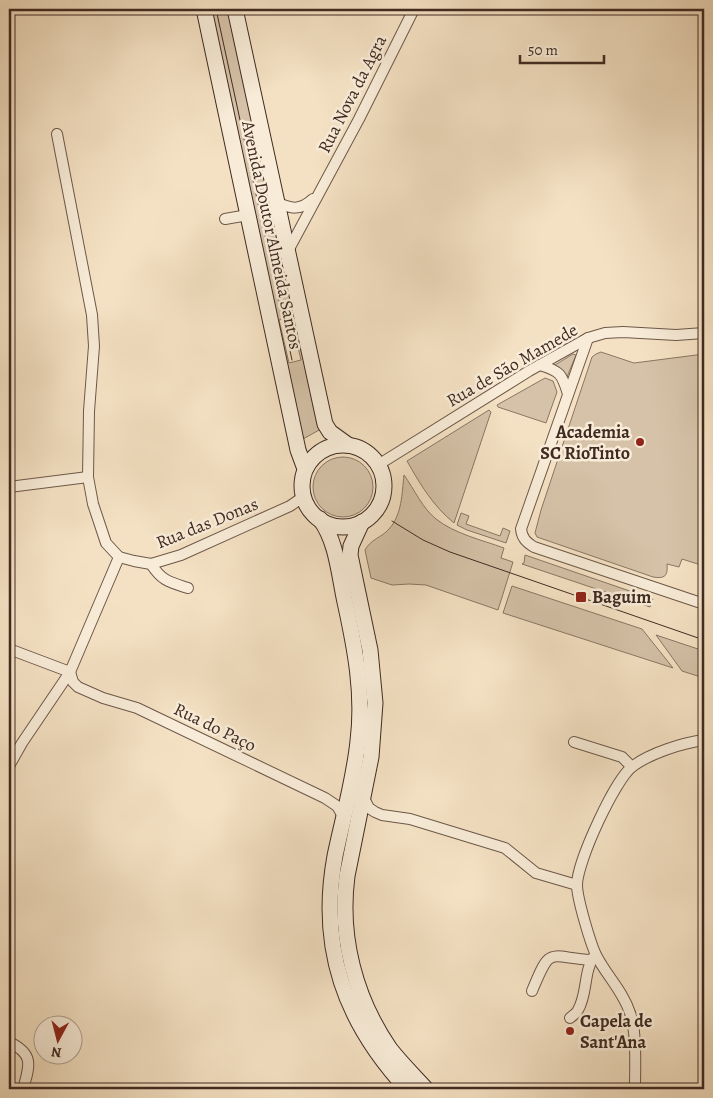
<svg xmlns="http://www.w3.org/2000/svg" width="713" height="1098" viewBox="0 0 713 1098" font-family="Alegreya,serif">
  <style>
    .green { fill: #d5c2a8; stroke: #8a7665; fill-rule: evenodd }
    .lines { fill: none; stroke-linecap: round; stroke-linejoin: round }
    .street-casing { stroke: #6d584a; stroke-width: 12 }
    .secondary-casing { stroke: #402b22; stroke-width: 17 }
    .street { stroke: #f8ecd8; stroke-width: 10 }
    .secondary { stroke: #f8ecd8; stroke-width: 15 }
    .tram { stroke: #402b22; stroke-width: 1 }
    .poi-dot { fill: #8f2418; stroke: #f8ecd8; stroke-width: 2 }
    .labels { text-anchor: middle; stroke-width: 5; stroke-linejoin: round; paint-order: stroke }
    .street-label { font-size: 18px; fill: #402b22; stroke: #f8ecd8 }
    .poi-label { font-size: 18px; font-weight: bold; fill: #402b22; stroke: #f8ecd8; text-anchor: start }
  </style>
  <rect width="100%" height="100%" fill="#f4e1c3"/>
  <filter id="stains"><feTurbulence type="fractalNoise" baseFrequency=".004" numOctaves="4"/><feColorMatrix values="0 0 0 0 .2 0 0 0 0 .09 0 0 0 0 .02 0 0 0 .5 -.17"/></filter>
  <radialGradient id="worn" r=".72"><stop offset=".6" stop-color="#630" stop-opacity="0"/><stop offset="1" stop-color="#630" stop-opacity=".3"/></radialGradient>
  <g class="green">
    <path d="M211,9H228L295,316L314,409L321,429L303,439ZM291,317L301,360L289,363L279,320Z"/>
    <path d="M601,352L634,363L704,354V566L682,559L679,567L667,564C668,576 665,579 653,577L537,537L535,533L541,510L592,357L596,354Z"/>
    <path d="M573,354L576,355L567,377L555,365Z"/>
    <path d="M545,378L553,381L557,392L546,423L498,407L497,405Z"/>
    <path d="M489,410L491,412L454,523C433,506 420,484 407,461Z"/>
    <circle cx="343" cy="487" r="30"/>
    <path d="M404,475C414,489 423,509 436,519C455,534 482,540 504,548L501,558L513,562L498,610L426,585L409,584L392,585L371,578L365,550C371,539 381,538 389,529C402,515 402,493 404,475Z"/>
    <path d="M461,513L469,516L466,524L500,536L503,528L510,531L506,543L467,530L457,525Z"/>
    <path d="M525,555L653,599L650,607L522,564L524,563Z"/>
    <path d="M512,586L642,629L673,668L503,613Z"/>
    <path d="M656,635L704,651V678L682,671Z"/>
  </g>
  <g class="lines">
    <defs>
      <g id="street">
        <path d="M276,202C291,209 300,211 313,199"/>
        <path d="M225,219L248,215"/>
        <path d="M288,251L359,119L414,9"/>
        <path d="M588,338L521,529C522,538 526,542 534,547L704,604"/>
        <path d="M540,365C560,371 562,374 568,394"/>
        <path d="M378,465L529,371L588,338L605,333L623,332L676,335L704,333"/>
        <path d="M9,487L88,477"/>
        <path d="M119,557L134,561L151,564L181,555L290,506L303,497"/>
        <path d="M151,564C162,581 169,582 188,588"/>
        <path d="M9,649L70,672L73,682L78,687L103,698L137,708L325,798L337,806L344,818"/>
        <path d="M574,742L622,757L632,767"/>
        <path d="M9,766L22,743L70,672L119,557L106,543L93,504L88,477L89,411L94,346L92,315L57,134"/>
        <path d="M363,796L369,808L375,812L382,815L410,819L505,848L536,873L577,885"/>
        <path d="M532,991C551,945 547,957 591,960"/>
        <path d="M570,1018C572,1016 577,1013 578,1010C588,993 583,971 595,955"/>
        <path d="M9,1042C34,1054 30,1065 23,1089"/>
        <path d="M635,1089C635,1069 637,1031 630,1013C623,991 606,975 596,955C590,942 577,898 577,885C577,862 615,779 633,766C651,753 682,743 704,740"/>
      </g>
      <g id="secondary">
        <path d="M204,9L298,450L305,469"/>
        <path d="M235,9L325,424L330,432L348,445"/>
        <circle cx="343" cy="486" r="41"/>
        <path d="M320,519C337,542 339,575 345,602C355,648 364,693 358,741C354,780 343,818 335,856C318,948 345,1022 407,1089"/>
        <path d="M362,522L351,546L350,555L370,650L375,703L371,757L347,876C339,937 355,998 390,1049C401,1063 414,1076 426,1089"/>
      </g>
    </defs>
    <use href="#street" class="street-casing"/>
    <use href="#secondary" class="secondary-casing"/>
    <use href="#street" class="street"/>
    <use href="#secondary" class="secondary"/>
    <g class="tram">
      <path d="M216,9L292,360"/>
      <path d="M392,521L423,540L450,552L704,640"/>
    </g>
  </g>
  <g class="poi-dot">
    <circle cx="640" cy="442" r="5"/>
    <rect x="575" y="591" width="12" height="12" rx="2.5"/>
    <circle cx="570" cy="1031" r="5"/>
  </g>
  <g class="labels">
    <g class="street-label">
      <text transform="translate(352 94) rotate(-63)" y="6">Rua Nova da Agra</text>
      <text transform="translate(272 235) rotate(78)" y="6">Avenida Doutor Almeida Santos</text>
      <text transform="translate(512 365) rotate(-30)" y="6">Rua de São Mamede</text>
      <text transform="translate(207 523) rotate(-22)" y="6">Rua das Donas</text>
      <text transform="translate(215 727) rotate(26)" y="6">Rua do Paço</text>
    </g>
    <g class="poi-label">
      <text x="630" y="438" text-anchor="end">Academia<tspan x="630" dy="21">SC RioTinto</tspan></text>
      <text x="592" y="603">Baguim</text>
      <text x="580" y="1027">Capela de<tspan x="580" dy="21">Sant'Ana</tspan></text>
    </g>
  </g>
  <rect width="713" height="1098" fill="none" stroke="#f4e1c3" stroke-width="30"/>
  <rect x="10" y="10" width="693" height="1078" fill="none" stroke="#402b22" stroke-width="2.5"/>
  <rect x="15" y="15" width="683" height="1068" fill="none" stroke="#402b22"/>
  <g transform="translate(58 1040) rotate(187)"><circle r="24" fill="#f8ecd8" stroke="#ae9f8f"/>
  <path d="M0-4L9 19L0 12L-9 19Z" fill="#8f2418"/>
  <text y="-8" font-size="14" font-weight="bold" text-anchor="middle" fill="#402b22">N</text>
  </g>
  <path d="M520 55v8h84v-8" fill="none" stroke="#402b22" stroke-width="2.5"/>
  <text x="528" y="55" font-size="15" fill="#402b22" stroke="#f8ecd8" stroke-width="4" paint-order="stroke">50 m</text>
  <rect width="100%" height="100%" filter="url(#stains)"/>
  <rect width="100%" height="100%" fill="url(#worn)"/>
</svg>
